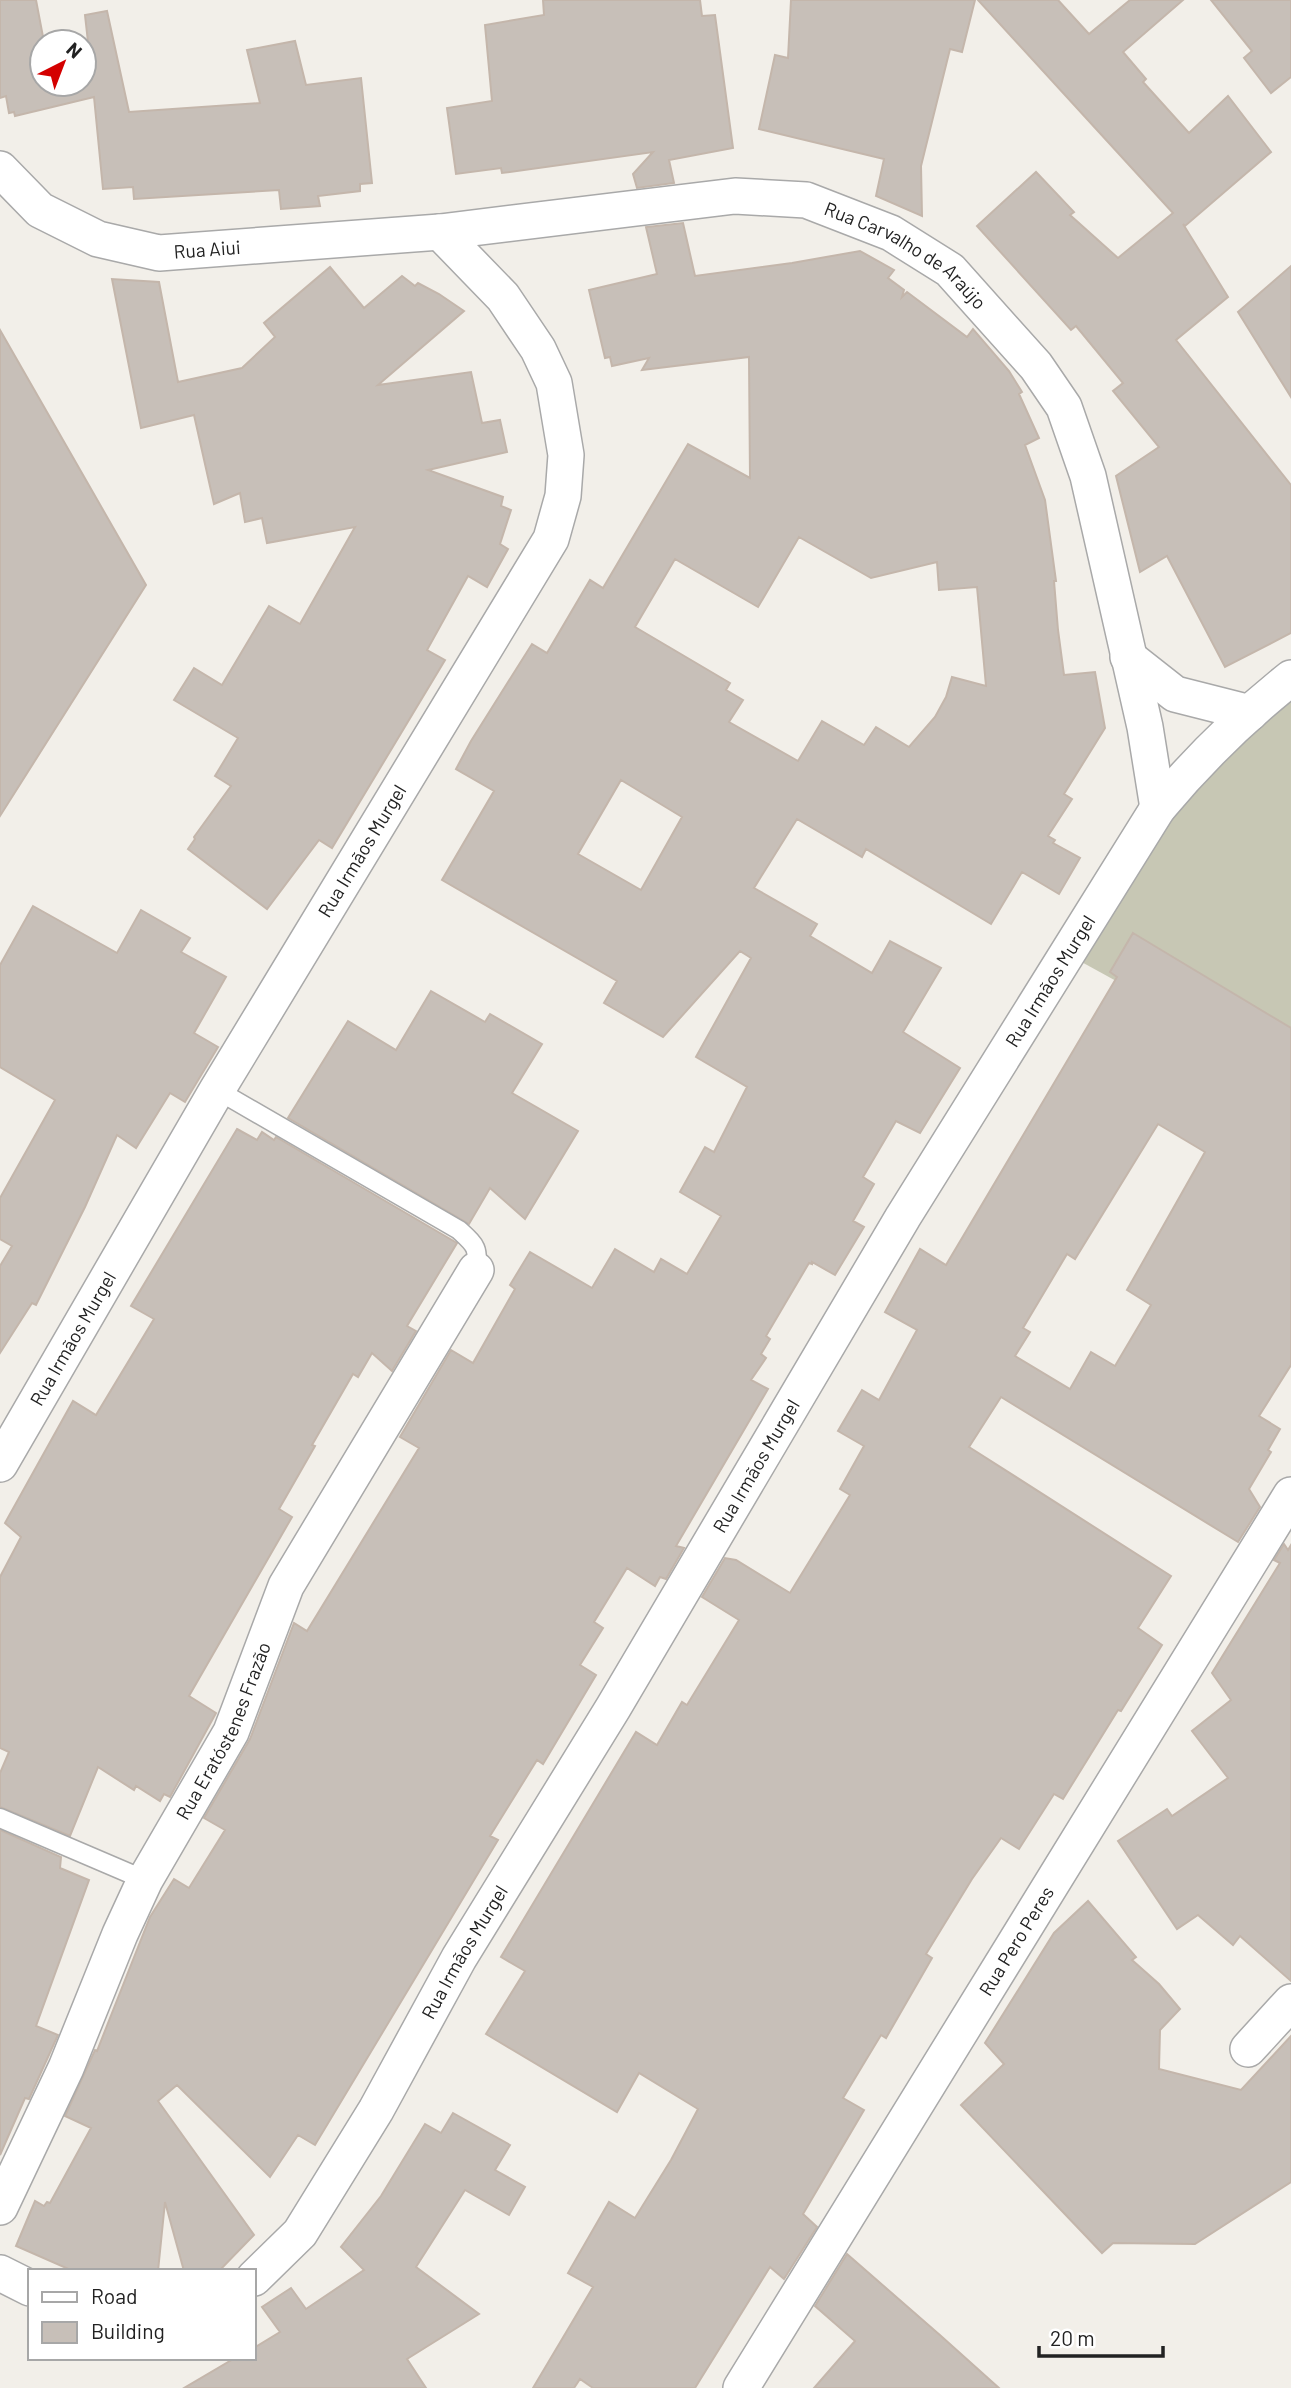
<svg xmlns="http://www.w3.org/2000/svg" width="1291" height="2388" viewBox="0 0 1291 2388" font-family="Barlow,sans-serif">
  <style>
    .construction { fill: #c7c7b4 }
    .building { fill: #c7bfb8; stroke: #c4b6ab; stroke-width: 2; fill-rule: evenodd }
    .lines { fill: none; stroke-linecap: round; stroke-linejoin: round }
    .service-casing { stroke: #a9a9a9; stroke-width: 21 }
    .minor-casing { stroke: #a9a9a9; stroke-width: 38 }
    .service { stroke: #fff; stroke-width: 18 }
    .minor { stroke: #fff; stroke-width: 35 }
    .labels { text-anchor: middle; stroke-width: 7; stroke-linejoin: round; paint-order: stroke }
    .street-label { font-size: 19px; fill: #222; stroke: #fff }
  </style>
  <rect width="100%" height="100%" fill="#f2efe9"/>
  <path class="construction" d="M1291,678V1077L1067,954L1191,769Z"/>
  <g class="building">
    <path d="M0,0H36L44,42H42V84H84V61L90,60L85,15L107,11L129,112L260,103L247,50L295,41L306,85L361,78L372,183L360,184V191L318,196L320,206L281,209L279,190L134,199L133,187L103,189L94,97L15,116L14,112L9,113L6,96L0,98Z"/>
    <path d="M543,0H700L702,16L715,15L733,148L669,160L674,183L637,188L633,174L653,152L502,173L501,168L456,174L447,108L492,101L485,25L544,15Z"/>
    <path d="M791,0H975L962,52L950,49L921,166L922,216L876,196L884,159L759,129L775,55L788,58Z"/>
    <path d="M978,0H1058L1089,34L1130,0H1183L1123,52L1146,79L1143,82L1189,133L1228,96L1271,152L1185,226L1183,224L1228,297L1176,340L1291,485V633L1225,667L1167,556L1140,572L1116,476L1159,447L1113,391L1123,383L1076,326L1071,330L977,226L1036,172L1074,212L1070,215L1118,258L1173,213Z"/>
    <path d="M1211,0H1291V77L1271,93L1244,58L1252,51Z"/>
    <path d="M683,223L695,276L792,263L860,251L894,270L888,278L904,290L902,297L907,292L967,337L973,329L1009,371L1022,392L1019,394L1039,438L1025,445L1045,500L1056,581H1054L1058,630L1064,675L1095,672L1105,728L1064,794L1072,799L1048,836L1055,840L1053,843L1080,858L1059,894L1022,872L991,924L866,849L862,857L797,819L754,888L817,924L810,936L872,973L890,941L941,968L903,1032L960,1068L920,1133L896,1121L863,1177L874,1184L853,1221L864,1227L835,1275L812,1262V1264L809,1263L766,1336L770,1339L761,1354L766,1358L751,1380L768,1389L676,1546L684,1548L666,1579L660,1577L655,1586L627,1568L594,1622L603,1628L580,1665L596,1675L543,1764L537,1760L490,1836L498,1840L315,2145L298,2135L270,2177L177,2085L158,2101L254,2235L219,2271H184L165,2202L158,2271H73L16,2246L35,2201L44,2206L47,2202L50,2203L91,2128L65,2116L95,2050L97,2051L150,1917L174,1879L189,1888L225,1830L204,1818L250,1739L294,1623L307,1631L419,1448L400,1437L451,1350L473,1363L515,1289L510,1285L530,1252L592,1288L615,1249L654,1272L661,1259L687,1274L721,1216L680,1192L705,1147L714,1152L747,1087L696,1057L751,958L740,951L663,1037L604,1003L617,981L442,880L494,791L456,769L471,741L532,644L547,653L590,580L603,588L688,444L750,478L749,357L642,370L649,358L612,366L610,357L605,358L589,290L657,274L646,227ZM799,537L871,578L937,562L939,590L977,587L986,686L952,677L946,697L935,717L909,747L876,727L864,745L822,721L798,761L729,722L743,700L726,690L730,683L635,627L675,559L758,607ZM621,780L682,817L641,890L578,854Z"/>
    <path d="M1291,266V397L1238,312Z"/>
    <path d="M330,267L364,308L402,276L415,286L418,283L439,294L464,311L378,385L471,372L482,423L500,420L507,452L428,470L503,497L501,506L511,510L500,544L508,549L487,587L468,576L427,650L445,660L332,848L319,840L267,909L188,849L195,839L194,837L231,786L215,776L238,738L174,700L194,668L222,685L269,606L300,624L355,527L267,543L262,518L245,522L240,493L214,504L194,415L141,428L112,279L159,282L178,382L242,368L275,337L264,323Z"/>
    <path d="M0,330L146,585L0,816Z"/>
    <path d="M33,906L117,953L141,910L190,938L181,952L226,977L194,1033L218,1047L185,1102L170,1093L136,1148L117,1135L85,1207L36,1305L32,1303L0,1353V1266L12,1246L0,1239V1198L55,1100L0,1067V965Z"/>
    <path d="M1133,933L1291,1028V1365L1259,1416L1280,1429L1268,1450L1271,1452L1249,1489L1260,1507L1238,1542L1001,1397L969,1447L1171,1576L1138,1628L1162,1645L1121,1711L1118,1710L1063,1799L1054,1794L1019,1849L1001,1838L972,1879L926,1954L932,1958L886,2038L881,2035L843,2098L864,2110L803,2214L817,2227L784,2279L770,2267L695,2388H593L580,2379L574,2388H533L593,2287L568,2273L609,2202L635,2218L671,2160L698,2109L639,2073L617,2112L486,2034L525,1971L501,1957L636,1732L657,1745L682,1702L687,1705L739,1620L702,1597L725,1558L736,1560L790,1593L850,1495L840,1489L864,1446L838,1431L862,1390L879,1400L917,1330L885,1312L920,1249L946,1265L1117,977L1110,972ZM1158,1124L1205,1152L1127,1290L1151,1305L1115,1366L1091,1352L1070,1389L1015,1356L1030,1332L1023,1328L1067,1254L1075,1259Z"/>
    <path d="M431,991L485,1022L490,1014L542,1044L512,1093L578,1131L525,1219L490,1188L469,1224L288,1118L348,1021L396,1050Z"/>
    <path d="M237,1129L257,1140L262,1132L274,1140L276,1137L457,1243L407,1326L416,1331L392,1371L372,1353L358,1377L353,1374L312,1445L315,1446L279,1509L292,1517L189,1696L216,1713L170,1797L164,1794L160,1801L136,1786L134,1790L98,1767L70,1836L0,1807V1773L9,1752L0,1748V1577L21,1537L5,1523L73,1401L96,1415L154,1319L131,1306Z"/>
    <path d="M1284,1544L1288,1550L1291,1545V1981L1240,1936L1233,1945L1198,1915L1177,1929L1118,1841L1167,1809L1172,1816L1228,1778L1192,1731L1231,1700L1212,1673L1280,1563L1274,1560Z"/>
    <path d="M0,1830L61,1857L60,1868L89,1880L36,2026L58,2035L29,2099L25,2098L0,2155Z"/>
    <path d="M1088,1901L1136,1957L1132,1960L1159,1984L1180,2009L1160,2030L1159,2069L1241,2090L1291,2036V2182L1195,2244L1113,2243L1102,2253L961,2105L1004,2064L985,2043L1054,1933Z"/>
    <path d="M453,2113L510,2145L495,2170L525,2187L509,2215L465,2190L416,2267L479,2314L407,2359L426,2388H184L235,2358H254V2348L280,2332L262,2307L291,2288L306,2309L364,2270L341,2247L381,2196L425,2124L441,2133Z"/>
    <path d="M847,2254L941,2336L999,2388H814L855,2341L815,2306Z"/>
  </g>
  <g class="lines">
    <defs>
      <g id="service">
        <path d="M217,1090L459,1230C475,1245 479,1247 476,1270"/>
        <path d="M0,1818L145,1880"/>
      </g>
      <g id="minor">
        <path id="s1" d="M0,169L40,210L98,239L159,253L440,232L735,196L806,200L891,233L950,270L1036,366L1064,407L1088,476L1145,727L1158,808"/>
        <path d="M1128,657L1175,694L1250,713"/>
        <path id="s2" d="M0,1464L217,1090L551,539L563,496L566,455L554,383L538,349L503,297L440,232"/>
        <path d="M1248,2049L1291,2002"/>
        <path id="s3" d="M0,2207L66,2068L120,1934L145,1880L231,1732L286,1586L476,1270"/>
        <path d="M0,2273L30,2288"/>
        <path id="s4" d="M254,2278L300,2233L376,2110L459,1958L613,1708L903,1217L1158,808C1198,760 1242,717 1291,678"/>
        <path id="s5" d="M741,2388L1291,1495"/>
      </g>
    </defs>
    <use href="#service" class="service-casing"/>
    <use href="#minor" class="minor-casing"/>
    <use href="#service" class="service"/>
    <use href="#minor" class="minor"/>
  </g>
  <g class="labels">
    <g class="street-label">
      <text dy="7" stroke="none"><textPath href="#s1" startOffset="233">Rua Aiui</textPath></text>
      <text dy="7" stroke="none"><textPath href="#s1" startOffset="950">Rua Carvalho de Araújo</textPath></text>
      <text dy="7" stroke="none"><textPath href="#s2" startOffset="712">Rua Irmãos Murgel</textPath></text>
      <text dy="7" stroke="none"><textPath href="#s4" startOffset="1524">Rua Irmãos Murgel</textPath></text>
      <text dy="7" stroke="none"><textPath href="#s2" startOffset="145">Rua Irmãos Murgel</textPath></text>
      <text dy="7" stroke="none"><textPath href="#s4" startOffset="957">Rua Irmãos Murgel</textPath></text>
      <text dy="7" stroke="none"><textPath href="#s3" startOffset="527">Rua Eratóstenes Frazão</textPath></text>
      <text dy="7" stroke="none"><textPath href="#s5" startOffset="525">Rua Pero Peres</textPath></text>
      <text dy="7" stroke="none"><textPath href="#s4" startOffset="390">Rua Irmãos Murgel</textPath></text>
    </g>
  </g>
  <rect x="28" y="2269" width="228" height="91" fill="#ffffff" stroke="#a7a7a7" stroke-width="2"/>
  <rect x="42" y="2292" width="35" height="10" fill="#ffffff" stroke="#a7a7a7" stroke-width="2"/>
  <text x="91" y="2304" font-size="21" fill="#222222">Road</text>
  <rect x="42" y="2322" width="35" height="21" fill="#c7bfb8" stroke="#a7a7a7" stroke-width="2"/>
  <text x="91" y="2339" font-size="21" fill="#222222">Building</text>
  <g transform="translate(63 63) rotate(42)"><circle r="33" fill="#ffffff" stroke="#a7a7a7" stroke-width="2"/>
  <path d="M0-5L12 26L0 18L-12 26Z" fill="#d40000"/>
  <text y="-10" font-size="19" font-weight="bold" text-anchor="middle" fill="#222222">N</text>
  </g>
  <path d="M1039 2346v10h124v-10" fill="none" stroke="#222222" stroke-width="3.5"/>
  <text x="1050" y="2346" font-size="21" fill="#222222" stroke="#ffffff" stroke-width="5" paint-order="stroke">20 m</text>
</svg>
